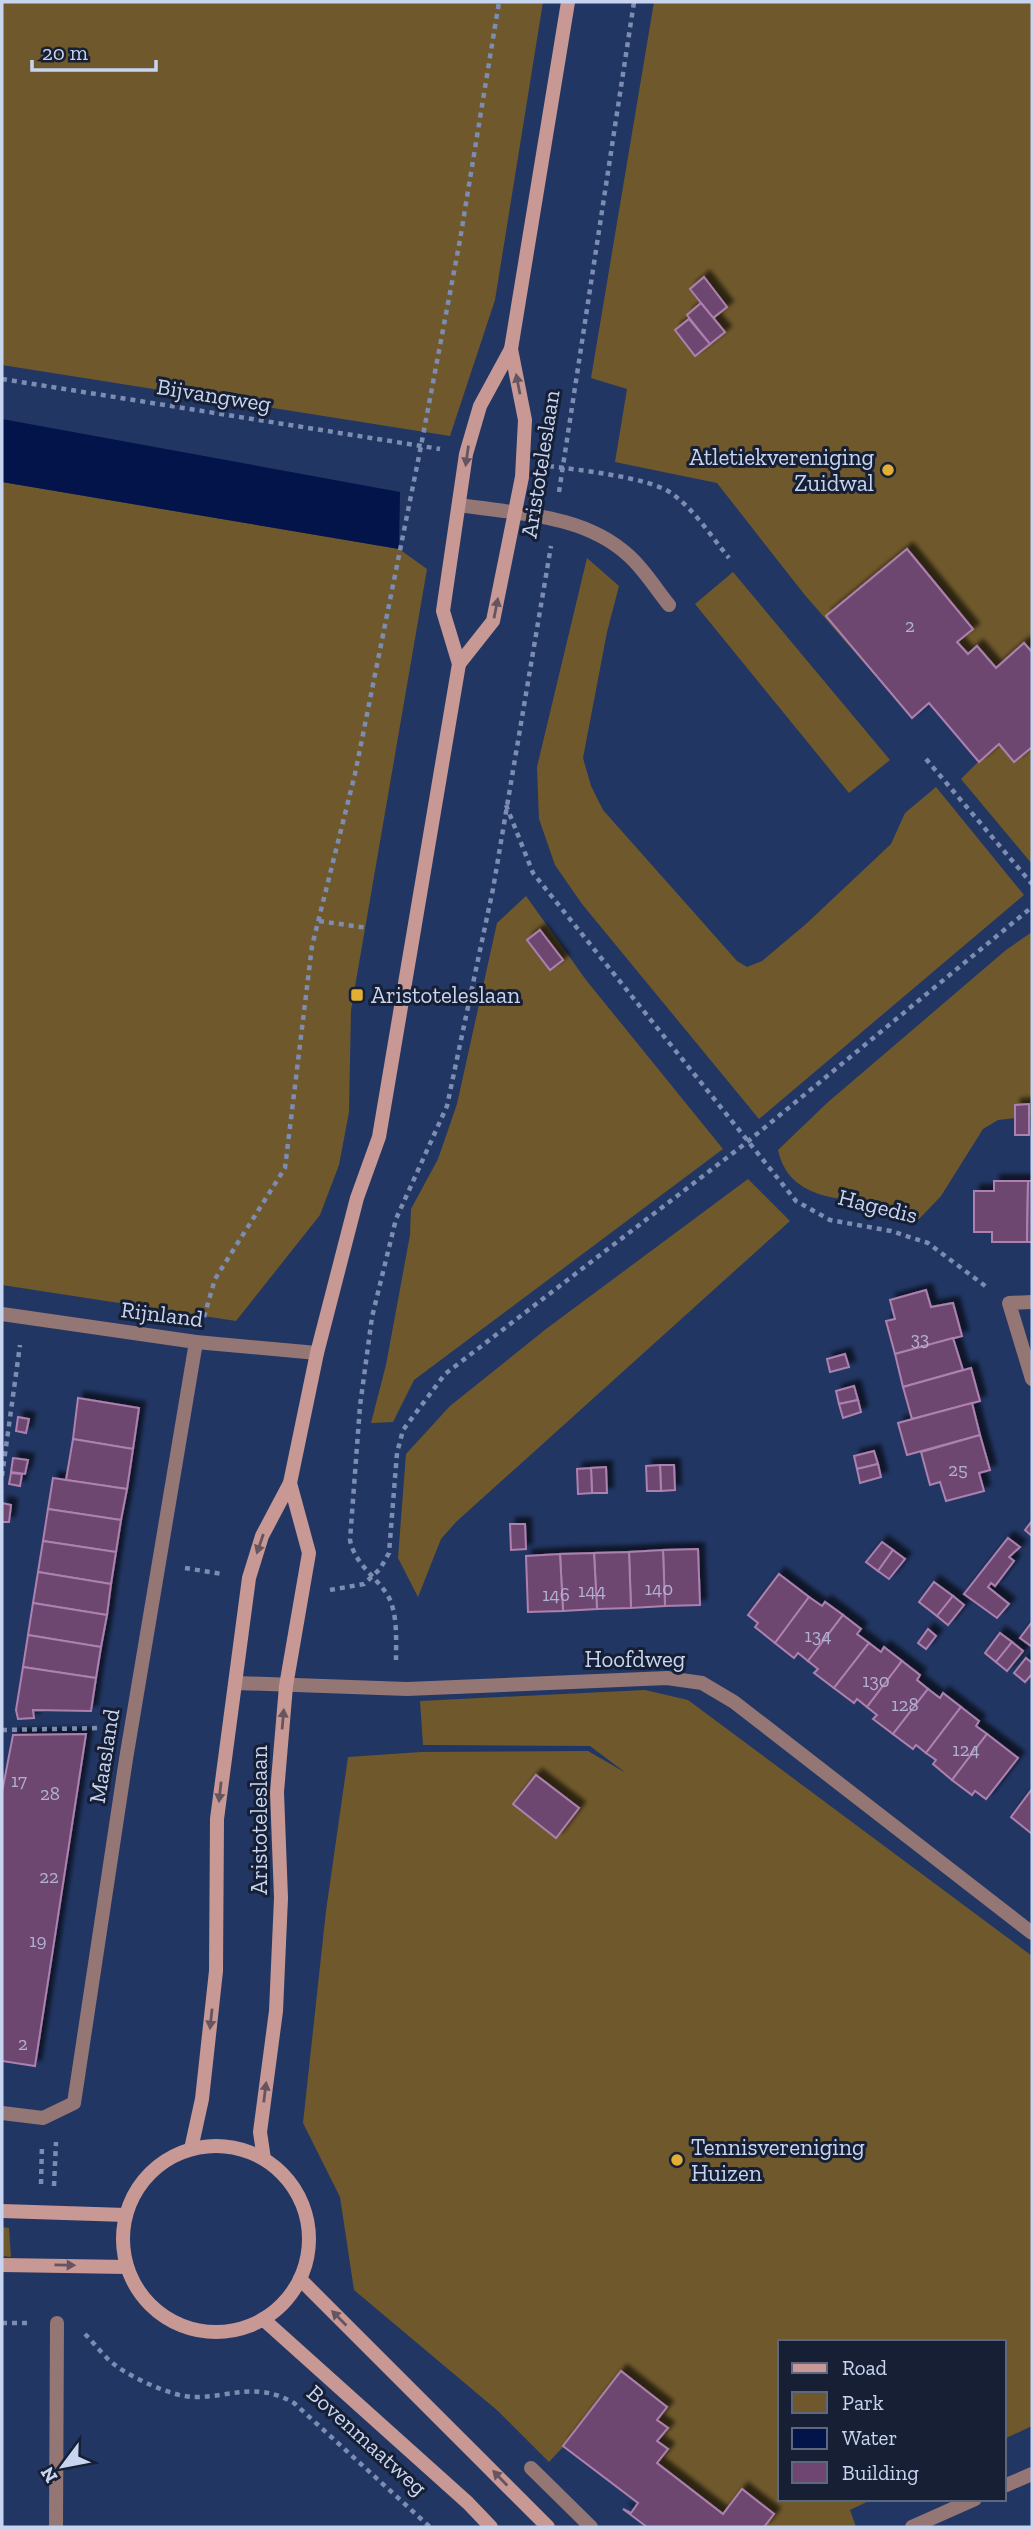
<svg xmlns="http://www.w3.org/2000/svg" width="1034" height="2529" viewBox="0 0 1034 2529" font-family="'Zilla Slab',serif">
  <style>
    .green { fill: #6f592c }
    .water { fill: #03144b }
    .building { fill: #6e4671; stroke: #ac81af; stroke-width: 2; filter: url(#shadow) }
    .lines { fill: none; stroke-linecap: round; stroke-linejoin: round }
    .path { stroke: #7c8db1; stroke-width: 4.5; stroke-dasharray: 5 5; stroke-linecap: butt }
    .lane { stroke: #947674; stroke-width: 14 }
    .street { stroke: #947674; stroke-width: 14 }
    .secondary { stroke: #c79894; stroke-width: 14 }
    .oneway { fill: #66555f }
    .poi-dot { fill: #e2af34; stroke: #161f34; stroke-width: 2.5 }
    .labels { text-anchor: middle; stroke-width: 6; stroke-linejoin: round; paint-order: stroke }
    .number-label { font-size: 19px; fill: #b1b1d1 }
    .street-label { font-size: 23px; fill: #c7d5f1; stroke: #161f34 }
    .poi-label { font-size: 23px; fill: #c7d5f1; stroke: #161f34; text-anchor: start }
  </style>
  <defs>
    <filter id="shadow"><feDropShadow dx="6" dy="-6" stdDeviation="2" flood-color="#0009"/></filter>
  </defs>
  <rect width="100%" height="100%" fill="#223663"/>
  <g class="green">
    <path d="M2,2H543L495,300L450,436L2,365Z"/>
    <path d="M654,2H1032V864L961,779L978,762L930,703L912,718L804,594L717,483L615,462L627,389L591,378Z"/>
    <path d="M2,482L399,549L427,569L351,1010L349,1112L339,1165L320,1215L236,1321L2,1285Z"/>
    <path d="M587,558L619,586L607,632L583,758L591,786L603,810L737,961L747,967L762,961L806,924L891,844L905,813L936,787L1024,895L759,1119L582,904L555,865L539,819L537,767Z"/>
    <path d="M733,572L890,760L849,793L695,604Z"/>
    <path d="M526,896L586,980L723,1149L414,1380L393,1422L371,1423L386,1365L410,1235L411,1209L438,1159L457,1104L497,923Z"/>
    <path d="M1032,932V1116L998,1120L983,1129L941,1196L919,1219C909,1215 898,1208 888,1206C847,1197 790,1204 778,1150L827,1103L1006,950Z"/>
    <path d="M748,1179L790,1221L456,1522L441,1539L418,1597L398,1558L406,1454L450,1406L546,1329Z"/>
    <path d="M645,1690L688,1700L1032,1956V2426L1004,2439V2342H780V2499H873L850,2510L856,2527H647L623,2509L631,2513L637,2503L564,2446L549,2462L498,2411L354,2290L340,2197L303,2123L326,1911L348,1757L421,1752L588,1751L626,1773L590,1746L423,1745L420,1701Z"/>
    <path d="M2,2227L9,2228L11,2257L2,2256Z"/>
  </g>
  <path class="water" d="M2,419L400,492L399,549L2,482Z"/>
  <g class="building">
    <path d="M704,277L727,307L713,318L690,289Z"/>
    <path d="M701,303L725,332L710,344L687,315Z"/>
    <path d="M689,319L710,344L695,356L675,330Z"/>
    <path d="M907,549L973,629L957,642L968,654L977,646L996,668L1024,643L1032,652V747L1014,762L999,744L979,762L929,703L912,718L826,616Z"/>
    <path d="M540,930L563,960L550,970L527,940Z"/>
    <path d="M1029,1104V1135H1015V1105Z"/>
    <path d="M994,1181H1028L1027,1242H992V1232H974V1191H994Z"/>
    <path d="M1028,1181H1032V1242H1027Z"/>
    <path d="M926,1290L931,1307L953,1303L962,1336L895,1354L886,1321L895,1319L890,1300Z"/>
    <path d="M953,1338L963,1370L903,1387L895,1354Z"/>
    <path d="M845,1354L849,1367L830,1372L827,1359Z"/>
    <path d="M971,1368L980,1401L912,1419L903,1387Z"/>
    <path d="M854,1386L858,1400L839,1404L836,1391Z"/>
    <path d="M78,1398L139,1408L133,1449L73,1439Z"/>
    <path d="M858,1400L861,1412L843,1418L839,1404Z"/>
    <path d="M972,1403L980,1435L907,1455L898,1423Z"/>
    <path d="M18,1417L29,1419L26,1433L16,1431Z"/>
    <path d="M980,1435L990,1470L979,1473L984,1491L946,1501L940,1482L930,1485L921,1452Z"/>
    <path d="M73,1439L133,1449L127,1489L66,1480Z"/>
    <path d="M874,1451L878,1464L857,1469L854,1456Z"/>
    <path d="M13,1458L28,1460L25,1474L11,1472Z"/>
    <path d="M878,1464L881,1477L860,1483L857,1469Z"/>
    <path d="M660,1465H674L675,1490L661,1491Z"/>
    <path d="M660,1465L661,1491H647L646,1466Z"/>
    <path d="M606,1467L607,1493H592L591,1468Z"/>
    <path d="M591,1468L592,1493L578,1494L577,1469Z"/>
    <path d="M11,1473L22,1474L20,1486L9,1484Z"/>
    <path d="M53,1478L127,1489L121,1520L48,1509Z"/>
    <path d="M2,1503L11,1505L9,1522H2Z"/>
    <path d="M48,1509L121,1520L116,1552L43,1541Z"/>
    <path d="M1032,1521V1536L1025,1530Z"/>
    <path d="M510,1524H525L526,1549L511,1550Z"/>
    <path d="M1008,1538L1020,1547L1009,1557L1014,1561L995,1586L991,1583L988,1587L1009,1604L997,1618L964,1594Z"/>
    <path d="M43,1541L116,1552L111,1584L38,1572Z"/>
    <path d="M882,1542L893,1550L878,1571L866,1562Z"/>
    <path d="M698,1549L700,1605L665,1606L663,1550Z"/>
    <path d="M663,1550L665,1606L631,1608L629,1552Z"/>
    <path d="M893,1550L905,1559L889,1579L878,1571Z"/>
    <path d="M629,1552L631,1608L597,1609L594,1553Z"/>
    <path d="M594,1553L597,1609L563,1611L560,1554Z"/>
    <path d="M560,1554L563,1611L528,1612L526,1556Z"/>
    <path d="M38,1572L111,1584L107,1615L33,1603Z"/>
    <path d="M779,1574L809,1597L775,1643L755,1627L758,1623L748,1615Z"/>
    <path d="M934,1582L953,1596L937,1616L919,1602Z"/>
    <path d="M953,1596L964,1605L948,1625L937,1616Z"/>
    <path d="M809,1597L822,1606L825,1602L843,1615L808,1661L798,1653L794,1658L775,1643Z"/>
    <path d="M33,1603L107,1615L101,1647L28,1635Z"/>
    <path d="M843,1615L861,1629L857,1634L869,1643L834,1688L814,1673L818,1669L808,1661Z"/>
    <path d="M1032,1622V1645L1031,1646L1020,1638Z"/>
    <path d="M928,1629L936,1636L926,1649L918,1643Z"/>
    <path d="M1000,1633L1012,1642L996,1662L985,1653Z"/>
    <path d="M28,1635L101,1647L96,1678L23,1667Z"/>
    <path d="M1012,1642L1023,1651L1007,1671L996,1662Z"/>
    <path d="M869,1643L881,1652L884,1647L902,1661L867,1707L857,1699L854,1703L834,1688Z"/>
    <path d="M1026,1658L1032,1663V1674L1025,1682L1014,1673Z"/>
    <path d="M902,1661L920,1675L917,1680L928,1689L893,1734L873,1719L877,1715L867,1707Z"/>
    <path d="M23,1667L96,1678L91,1711L33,1710L34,1718L18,1719L16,1710Z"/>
    <path d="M928,1689L940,1698L943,1693L961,1707L926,1753L916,1745L913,1749L893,1734Z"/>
    <path d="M961,1707L979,1721L976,1726L987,1734L952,1780L933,1764L936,1760L926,1753Z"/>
    <path d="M86,1734L35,2066L2,2061V1792L13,1735Z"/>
    <path d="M987,1734L1018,1758L986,1799L975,1791L972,1795L952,1780Z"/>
    <path d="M536,1775L579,1808L556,1838L513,1804Z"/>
    <path d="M1032,1789V1834L1011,1817Z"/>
    <path d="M621,2371L667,2407L657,2420L668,2428L657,2441L668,2449L657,2463L723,2514L742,2489L774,2514L764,2527H647L623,2509L631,2513L638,2503L563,2446Z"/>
  </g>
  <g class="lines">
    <g class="path">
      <path d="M2,379L440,449"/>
      <path d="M549,466C578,470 648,477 671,493C694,509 711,536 729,558"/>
      <path d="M559,492L634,2"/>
      <path d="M926,759L1032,884"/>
      <path d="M506,805L533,873L796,1201L830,1220L891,1231L928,1243L988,1288"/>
      <path d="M319,921L368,928"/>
      <path d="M204,1317L215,1279L285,1168L312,946L355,774L421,446L460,240L499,2"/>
      <path d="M2,1476L20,1345"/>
      <path d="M185,1568L222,1574"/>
      <path d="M330,1590L364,1584L380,1569L389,1553L397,1453L403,1430L445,1374L746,1143L1032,907"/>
      <path d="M396,1660C396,1640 398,1612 387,1594C374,1575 355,1564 350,1540L360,1406L372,1317L396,1219L447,1106L493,889L551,546"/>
      <path d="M2,1730L102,1728"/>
      <path d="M41,2184L42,2144"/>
      <path d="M54,2186L56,2142"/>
      <path d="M2,2323H29"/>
      <path d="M85,2334C95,2344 104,2357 115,2365C132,2378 173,2397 194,2397C234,2397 255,2381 294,2403L430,2527"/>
    </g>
    <path class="lane" d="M460,505C517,514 583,514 628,555C644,569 656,589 669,605"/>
    <g class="street">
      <path d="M1032,1302L1009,1303L1032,1379"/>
      <path d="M2,1314L196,1342L317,1353"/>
      <path d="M237,1683L407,1689L667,1678L702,1683L734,1702L1032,1933"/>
      <path d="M2,2113L43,2118L74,2103L126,1759L196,1342"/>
      <path d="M531,2468L591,2527"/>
      <path d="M1004,2486L1032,2474"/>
      <path d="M56,2527L57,2323"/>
      <path d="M912,2527L975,2499"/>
    </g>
    <g class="secondary">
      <path d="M459,664L493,621L522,477L525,420L511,349"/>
      <circle cx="216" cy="2239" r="93"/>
      <path d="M191,2149L202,2099L216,1971L217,1819L249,1578L262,1536L290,1483L317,1353L357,1198L379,1137L459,664L443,611L466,454L480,406L511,349L568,2"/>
      <path d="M264,2159L260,2132L276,2011L281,1898L277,1792L286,1686L309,1553L290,1483"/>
      <path d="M2,2211L126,2215"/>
      <path d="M2,2265L127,2267"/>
      <path d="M300,2279L548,2527"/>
      <path d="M263,2319L468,2503L491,2527"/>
    </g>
  </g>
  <defs><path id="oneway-solid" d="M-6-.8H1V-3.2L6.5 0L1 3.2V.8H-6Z" transform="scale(1.75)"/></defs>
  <g class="oneway">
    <use href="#oneway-solid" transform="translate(518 384) rotate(-101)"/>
    <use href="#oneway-solid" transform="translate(467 456) rotate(98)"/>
    <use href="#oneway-solid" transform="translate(496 608) rotate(-79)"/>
    <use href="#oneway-solid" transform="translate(260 1544) rotate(109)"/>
    <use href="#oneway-solid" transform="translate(283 1719) rotate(-85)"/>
    <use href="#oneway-solid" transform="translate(220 1792) rotate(96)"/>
    <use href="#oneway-solid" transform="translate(211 2019) rotate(96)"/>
    <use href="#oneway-solid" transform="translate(265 2092) rotate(-83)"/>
    <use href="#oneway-solid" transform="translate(65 2265) rotate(1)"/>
    <use href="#oneway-solid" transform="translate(339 2318) rotate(-135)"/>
    <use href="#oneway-solid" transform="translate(500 2478) rotate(-134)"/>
  </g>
  <g class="poi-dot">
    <circle cx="888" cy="470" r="7"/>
    <rect x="350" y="988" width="14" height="14" rx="3.5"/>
    <circle cx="677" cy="2160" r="7"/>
  </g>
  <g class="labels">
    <g class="number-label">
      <text x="910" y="632">2</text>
      <text x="920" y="1345">33</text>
      <text x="958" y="1476">25</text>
      <text x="659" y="1595">140</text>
      <text x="592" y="1597">144</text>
      <text x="556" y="1601">146</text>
      <text x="818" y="1642">134</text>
      <text x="876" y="1687">130</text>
      <text x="905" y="1711">128</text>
      <text x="966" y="1756">124</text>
      <text x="19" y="1787">17</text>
      <text x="50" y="1800">28</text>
      <text x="49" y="1883">22</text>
      <text x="38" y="1947">19</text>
      <text x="23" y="2050">2</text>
    </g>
    <g class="street-label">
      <text transform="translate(214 395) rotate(9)" y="8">Bijvangweg</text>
      <text transform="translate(540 464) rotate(-81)" y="8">Aristoteleslaan</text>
      <text transform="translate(878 1206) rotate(14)" y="8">Hagedis</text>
      <text transform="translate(162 1314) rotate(7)" y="8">Rijnland</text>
      <text x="635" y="1667">Hoofdweg</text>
      <text transform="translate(104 1756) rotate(-81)" y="8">Maasland</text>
      <text transform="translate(259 1820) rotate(-90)" y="8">Aristoteleslaan</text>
      <text transform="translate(367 2440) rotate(42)" y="8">Bovenmaatweg</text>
    </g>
    <g class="poi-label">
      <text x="874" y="465" text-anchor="end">Atletiekvereniging<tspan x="874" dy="26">Zuidwal</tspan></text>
      <text x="371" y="1003">Aristoteleslaan</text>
      <text x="691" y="2155">Tennisvereniging<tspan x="691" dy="26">Huizen</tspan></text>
    </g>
  </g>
  <rect width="1034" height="2529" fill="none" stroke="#c7d5f1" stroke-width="7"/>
  <rect x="778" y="2340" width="228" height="161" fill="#161f34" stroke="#5d6880" stroke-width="2"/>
  <rect x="792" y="2363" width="35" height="10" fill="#c79894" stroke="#5d6880" stroke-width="2"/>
  <text x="842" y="2375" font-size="21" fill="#c7d5f1">Road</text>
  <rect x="792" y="2392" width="35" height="21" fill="#6f592c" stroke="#5d6880" stroke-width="2"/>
  <text x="842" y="2410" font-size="21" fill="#c7d5f1">Park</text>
  <rect x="792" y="2428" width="35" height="21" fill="#03144b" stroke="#5d6880" stroke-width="2"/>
  <text x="842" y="2445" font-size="21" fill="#c7d5f1">Water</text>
  <rect x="792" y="2462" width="35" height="21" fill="#6e4671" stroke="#5d6880" stroke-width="2"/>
  <text x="842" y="2480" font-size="21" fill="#c7d5f1">Building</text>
  <g transform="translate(63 2466) rotate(238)" stroke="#161f34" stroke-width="5" paint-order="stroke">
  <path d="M0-5L12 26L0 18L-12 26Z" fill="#c7d5f1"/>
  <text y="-10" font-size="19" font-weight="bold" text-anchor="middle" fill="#c7d5f1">N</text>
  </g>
  <path d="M32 60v10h124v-10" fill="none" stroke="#c7d5f1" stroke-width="3.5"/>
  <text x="42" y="60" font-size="21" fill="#c7d5f1" stroke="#161f34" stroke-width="5" paint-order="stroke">20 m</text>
</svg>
